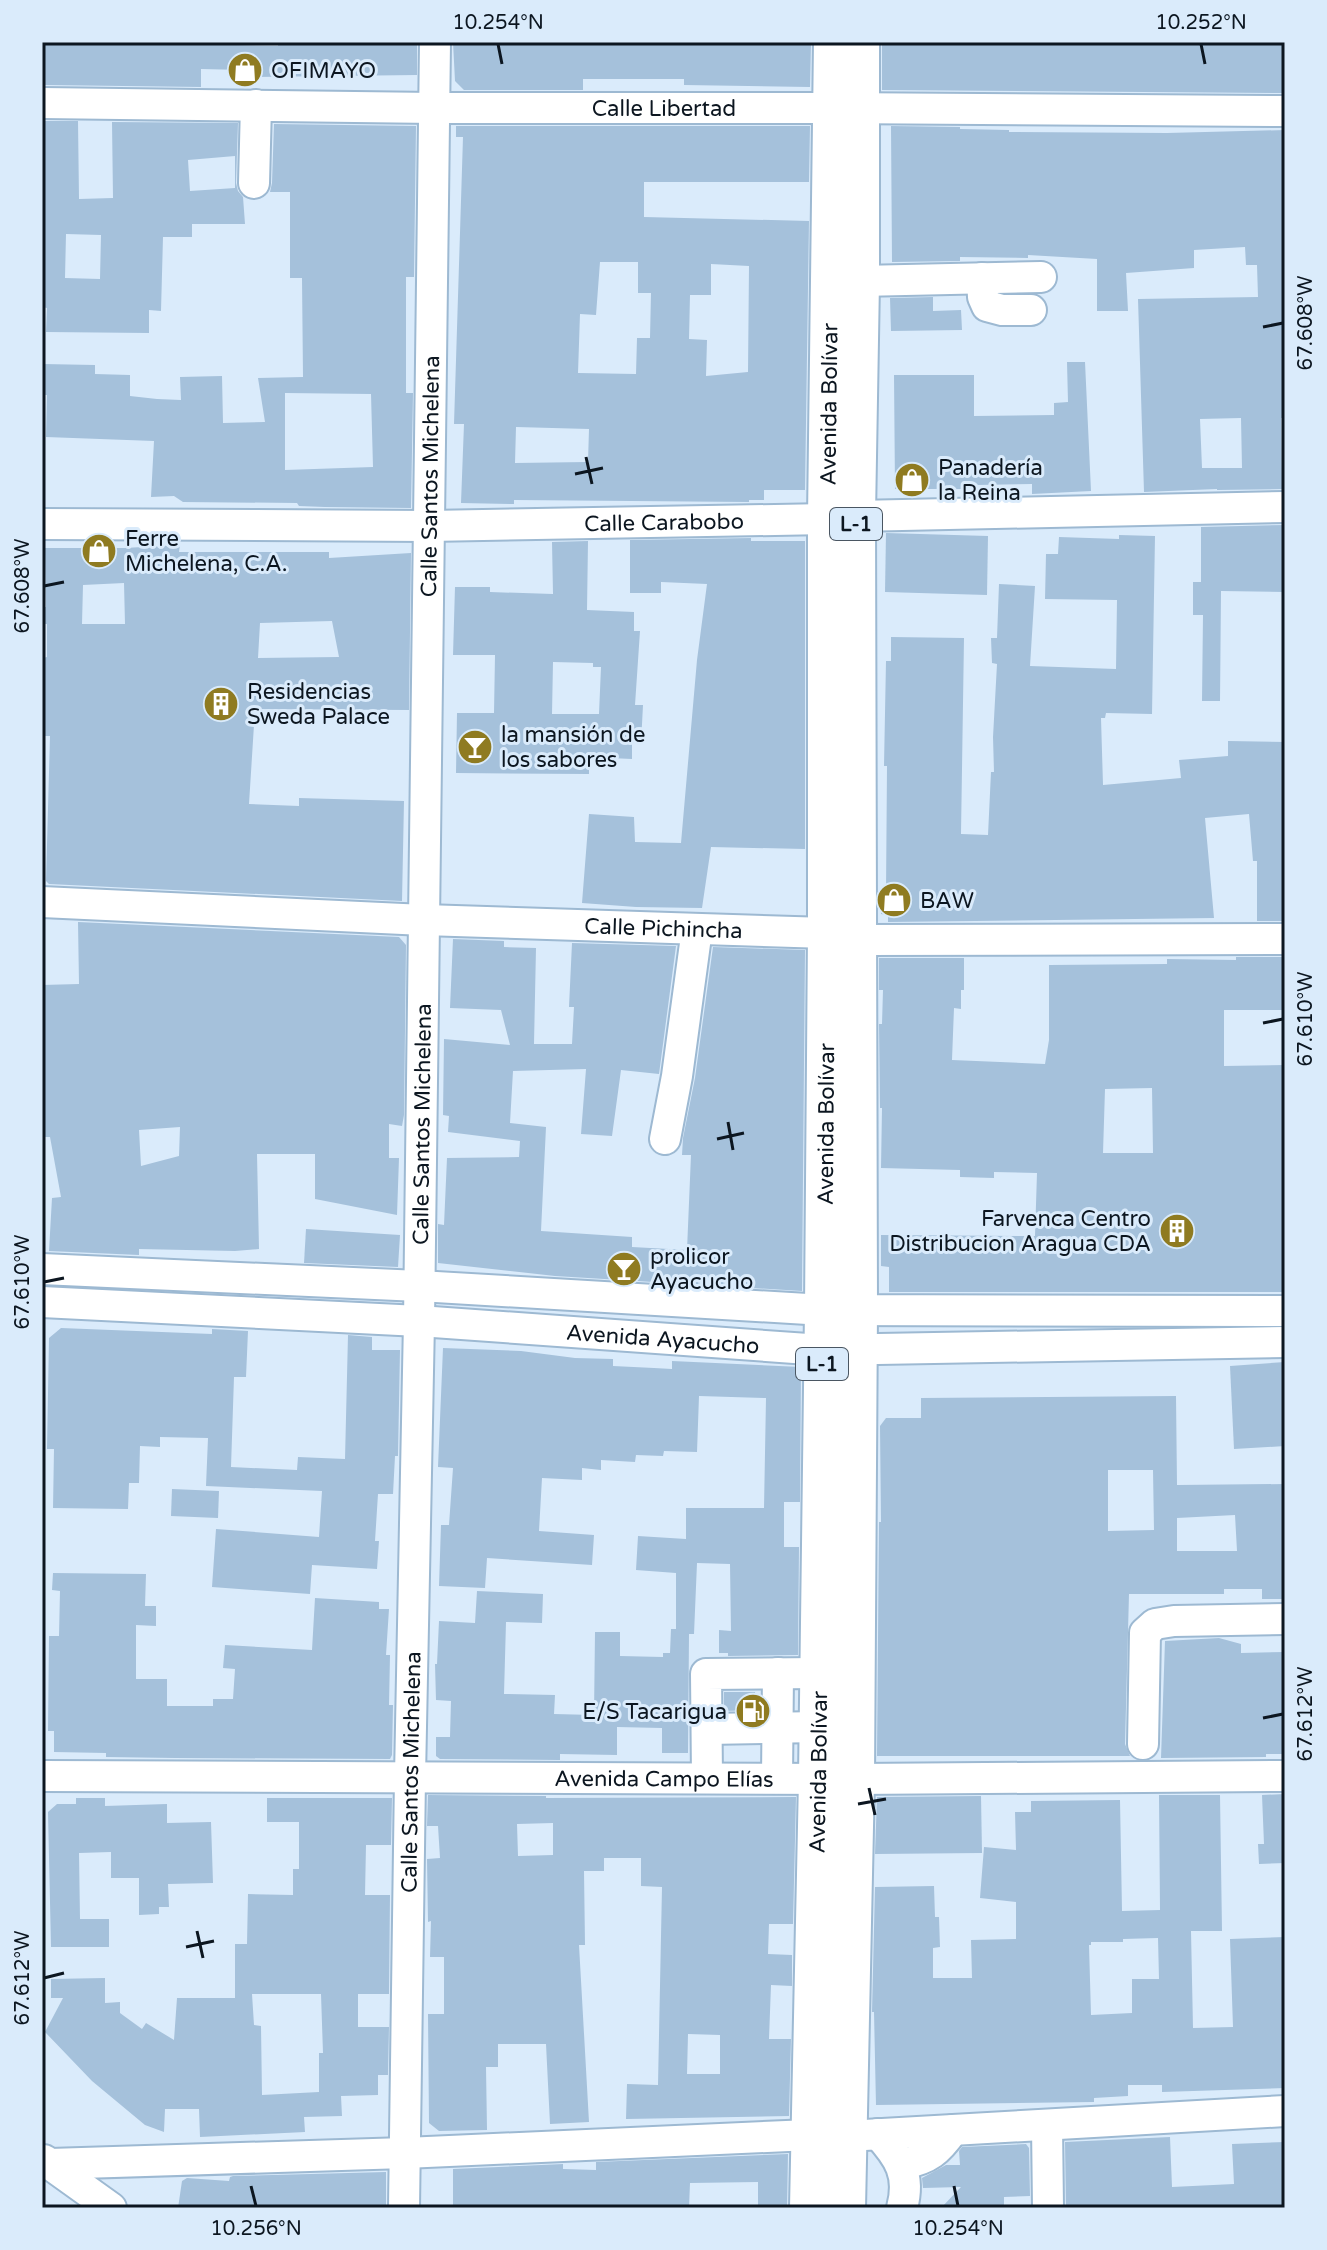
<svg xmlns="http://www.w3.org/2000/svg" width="1327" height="2250" viewBox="0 0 1327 2250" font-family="'Varela Round',sans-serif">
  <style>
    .building { fill: #a5c1db; fill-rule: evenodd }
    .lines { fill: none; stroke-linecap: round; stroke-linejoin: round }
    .minor-casing { stroke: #9db9d2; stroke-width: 34 }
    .major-casing { stroke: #9db9d2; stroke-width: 42 }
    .minor { stroke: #fff; stroke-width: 30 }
    .major { stroke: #fff; stroke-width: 38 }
    .ticks { fill: none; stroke: #0c1620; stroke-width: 3 }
    .labels { text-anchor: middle; stroke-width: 6; stroke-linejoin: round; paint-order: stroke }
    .shield { fill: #daebfb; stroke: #4a5662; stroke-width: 2 }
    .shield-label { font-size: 20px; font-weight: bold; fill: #0c1620 }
    .poi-label { font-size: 22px; fill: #0c1620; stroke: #daebfb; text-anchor: start }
    .street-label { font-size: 22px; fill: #0c1620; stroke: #daebfb }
    .neatline { fill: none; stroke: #0c1620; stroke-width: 3 }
    .ticks-label { font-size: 20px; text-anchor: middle; fill: #0c1620 }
  </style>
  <rect width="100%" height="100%" fill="#daebfb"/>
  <g class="building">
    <path d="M45,42H236V45L278,46V42H417V75L244,77L243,70L201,69V87L45,85Z"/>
    <path d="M453,42H811L810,87L684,85V79H583V90H464L455,81Z"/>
    <path d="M882,42H1285V93L882,90Z"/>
    <path d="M42,121H78L79,199L113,198L112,122L238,123L236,183L238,191L243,197L245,224H192V237H163L161,311L149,310V333L46,332L47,308L42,307ZM235,156V188L190,191L188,160ZM66,234L101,235L100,279L65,278Z"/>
    <path d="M274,124L416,126L414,277H406V393H413L411,508L325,507L299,506L297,503L183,502L174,496L151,497L154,441L46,437L47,395H42L43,364L95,365V374L130,375V396L157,399L181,400L180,377L222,376L223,423L265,422L258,378L303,377L302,278H290V192H270L272,183ZM285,393L371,394L373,467L285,470Z"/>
    <path d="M456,126H810L809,182H644V217L809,221L805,490H764V500H749V502L514,500V504L461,503L464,424H454L463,137H456ZM600,262H638V293H651L650,338H637L636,374L578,373L580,314L596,315ZM711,264L749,266L748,372L706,376L707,340L689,339L690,295H711ZM516,427L589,429L588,462L515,463Z"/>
    <path d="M891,126L960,127V129L1009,130V132L1167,133L1285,130V418H1281L1282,489L1217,490V489L1144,492L1138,299L1258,297L1257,265H1246L1245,247L1194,250V268L1126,273L1128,311H1097V259L1028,255V258L960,257V261L892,262ZM1241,418L1242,468H1202L1200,419Z"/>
    <path d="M933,297V311L961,310L962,330L891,331L890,298Z"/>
    <path d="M1067,362H1085L1091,491L1032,494V484L976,485V489H895L894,375H974V416L1054,415V403L1068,402Z"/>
    <path d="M1285,525V592L1221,591L1220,701H1202L1203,615H1193V582H1201V527Z"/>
    <path d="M886,533L988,536L987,595L885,592Z"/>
    <path d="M1119,535L1155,536L1152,714L1106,713L1105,718H1101L1103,785L1181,778L1179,760L1228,756V741L1285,742V921H1257V861H1253L1249,814L1205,818L1214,918L888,922V915L881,914V892H886L887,766H884L886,661H891V637L964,638L961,834L988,835L991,772H994L993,737L997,664L992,663L991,638H997L999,584L1035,586L1030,666L1116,669L1117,600L1045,599L1046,554H1058L1059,537L1119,539Z"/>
    <path d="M751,538V541H805V849L711,847L702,908L636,907L582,903L589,814L634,817L635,842L681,843L697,660L707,584L661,582V593H630V540Z"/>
    <path d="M588,541L587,610L634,612V631H640L635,705H643L641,743H632V759L589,757V774L456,773L457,713H494L495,655H453L455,587H490V592L553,594L552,542ZM553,662L593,663V667H601L599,714H552Z"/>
    <path d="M180,545L179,552H329V558L411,553L409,710L255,709L249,804L299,806V798L404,801L402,901L49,884L46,881L50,736H44L43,658L47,657V624H42V607H46L45,548H124ZM124,583L125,624H82L83,585ZM332,621L339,657L258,658L260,623Z"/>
    <path d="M78,922L399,937L406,945L404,1115L402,1126L389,1124V1158H399L397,1215L315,1199V1154H257L259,1249L235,1251L139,1249V1255L49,1251L52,1198L61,1197L50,1137H42V985L79,984ZM180,1127L179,1156L141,1166L139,1130Z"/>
    <path d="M453,939L504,941V947L536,948L534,1044H572L574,1007H569L572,943L676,946L659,1074L621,1070L612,1136L581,1134L586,1069L513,1071L510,1123L546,1127L541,1231L632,1237V1247L687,1250L691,1155H682L683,1138L695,1078L713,947L805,950L802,1291L555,1276L438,1263V1224L444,1225L447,1158L519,1157L520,1141L448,1132L449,1116L443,1115L444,1039L510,1045L501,1010L450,1008Z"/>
    <path d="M1236,957H1285V1010H1224V1066L1285,1065V1292H889V1267L881,1266V1235L1035,1236L1037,1173L994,1172V1178L960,1177V1170L881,1168L882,1108H880L879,1024H882L883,990H879V958H964V990H961V1009L954,1008L952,1060L1045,1064L1049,1040V965L1167,964V959L1236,960ZM1152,1088L1153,1153H1103L1105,1089Z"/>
    <path d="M306,1229L400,1235L398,1267L304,1263Z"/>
    <path d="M61,1328L212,1334V1329L248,1331L246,1377H234L231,1467L297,1470L298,1457L345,1459L348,1335L372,1337V1350H400L398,1456H395L393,1494H378L375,1541H379L377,1569L312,1565L310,1594L212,1587L216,1529L319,1537L322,1491L206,1486L208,1438L160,1437V1447L140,1446L139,1483H129L128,1509L53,1508L54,1449H47L49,1338Z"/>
    <path d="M443,1348L521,1351L575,1358L613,1359V1366L654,1368L672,1369V1361L801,1367L800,1502H784V1547H799L798,1655L728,1656V1653H719V1630L731,1631L730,1564L697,1563L694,1634H689L688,1753H662V1728L617,1727V1755L560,1754V1760L440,1759L436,1756V1737H450L451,1701L436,1700L435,1664H437L439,1621L475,1623L477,1591L543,1594L542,1623L506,1622L504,1694L555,1695L554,1714L594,1715L595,1632H620V1656L663,1657V1653H670L671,1629H676V1573L636,1570L638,1536L686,1539V1508H764L766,1398L699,1396L697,1452L664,1451L663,1456L636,1455L635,1462L601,1460V1470L582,1468V1480L542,1478L539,1531L594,1535L592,1565L487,1558L485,1588L439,1586L441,1525H449L453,1468L438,1467Z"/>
    <path d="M1285,1362V1446L1234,1449L1230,1366Z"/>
    <path d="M1176,1396L1177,1485L1285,1484V1599H1262V1589H1224V1594H1129L1125,1744L1130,1756H877L879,1522H881L880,1426L886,1418H921V1398ZM1108,1470H1153L1154,1530L1108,1531ZM1235,1515L1237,1551H1177V1518Z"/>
    <path d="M172,1489L219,1491L218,1518L171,1516Z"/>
    <path d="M53,1573L146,1574L145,1606H156V1626L136,1625V1679H167V1706H213V1699H233L235,1669L223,1668L225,1645L312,1650L315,1598L379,1602V1609H389L386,1655H390L389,1705H393L392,1755L390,1759L175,1758L106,1757V1753L54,1752V1731H48L49,1636H59L60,1591L52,1590Z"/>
    <path d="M1219,1638L1241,1644V1653L1285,1652V1754H1266V1757L1161,1758L1165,1641Z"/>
    <path d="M724,1692H755L756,1700H760V1710L724,1711Z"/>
    <path d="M1285,1794V1863L1259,1864L1258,1844H1264L1262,1795Z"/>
    <path d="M428,1795L546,1796V1798L796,1797L793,1924H769L768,1954L792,1955V1986L771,1985L769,2039H791L789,2116L626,2119L627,2084L658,2085L662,1887L641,1886V1858H604V1871H584L585,1945H579L589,2122L550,2124L546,2044H498V2067H486L487,2130L439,2131L429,2123L428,2014H444V1957H430L431,1921L428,1922L427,1859L440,1858L438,1826H427ZM553,1823V1855L518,1856L517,1824ZM688,2034L720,2035V2074H687Z"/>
    <path d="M1159,1795H1220L1222,1931H1191L1193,2028L1233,2027L1230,1939L1285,1937V2088L1162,2092V2085H1128V2096L1094,2098V2102L876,2105L874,2012H872L875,1887L934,1886L935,1917H939L940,1947L933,1948V1978H972L971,1940L1016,1939V1902L980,1898L984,1847L1016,1850L1015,1812H1031V1801L1120,1800L1122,1911L1160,1910ZM1158,1938L1159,1979H1132V2013L1091,2015L1089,1945H1091V1942H1123V1939Z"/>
    <path d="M981,1796L982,1853L875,1854L877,1797Z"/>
    <path d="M76,1798H105V1806L167,1804V1823L211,1822L213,1883L168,1884L169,1907H159V1914L139,1915V1878H111V1852L79,1853L80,1919H109V1947H51L48,1812L57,1804H76Z"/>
    <path d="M267,1798H392L391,1845H366L365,1895H390L389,1994H358V2027H389L388,2075H378V2095L341,2096L342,2116L304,2117L305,2132L200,2137L199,2109H165L164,2132L145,2125L92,2081L45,2032L63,1998H51V1979L105,1978V2003L120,2002V2013L142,2029L146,2023L174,2040L177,1998H235V1944H247L248,1894L293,1895V1869H299V1822H267ZM252,1994H321L323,2053H319V2092L262,2095L261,2026L254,2025Z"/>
    <path d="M1170,2137L1172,2187L1234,2184L1232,2144L1285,2142V2208H1066L1065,2142Z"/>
    <path d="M1026,2144L1029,2148L1030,2196L1004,2197V2208H941L961,2187L923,2188L922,2178L946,2165H960L959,2151L962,2147Z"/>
    <path d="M788,2154L787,2208H758V2182L690,2183L689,2208H453V2169L563,2164V2169L596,2170V2162Z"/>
    <path d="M386,2172V2208H178L182,2181L187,2178L229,2181L230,2177L233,2176Z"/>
  </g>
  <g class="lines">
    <defs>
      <g id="minor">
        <path id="s1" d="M42,103L435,108H832L1285,111"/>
        <path d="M254,183L256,105"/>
        <path d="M982,278L983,297L987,306L1002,310H1031"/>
        <path d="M860,281L1041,277"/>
        <path id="s2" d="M42,524L429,526L827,519L856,516L1285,507"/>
        <path id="s3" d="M42,902L424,920L827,933L858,940L1285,939"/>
        <path d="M665,1139L677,1076L697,929"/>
        <path d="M42,1269L419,1286L824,1310L1285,1311"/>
        <path id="s4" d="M42,1302L419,1321L822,1350L1285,1342"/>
        <path d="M707,1729L819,1727"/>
        <path d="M1143,1744L1145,1633L1155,1624L1174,1621L1285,1619"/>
        <path id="s5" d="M42,1776L855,1779L1285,1776"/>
        <path d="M707,1778L706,1674L819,1673"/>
        <path d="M777,1778L778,1673"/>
        <path d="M1047,2125L1048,2208"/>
        <path d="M878,2134C899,2157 911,2175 902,2208"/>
        <path d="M44,2160L111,2208"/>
        <path d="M50,2164L405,2153L810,2135L847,2136L1285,2111"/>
        <path d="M903,2164C929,2159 938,2151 953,2130"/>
        <path id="s6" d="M404,2208L410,1777L419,1321L435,42"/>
      </g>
      <g id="major">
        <path id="s7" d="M809,2208L818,1779L824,1310L827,933V519L833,42"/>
        <path d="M846,2208L855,1779L858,1309L856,516L860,281V42"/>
      </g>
    </defs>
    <use href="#minor" class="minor-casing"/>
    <use href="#major" class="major-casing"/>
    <use href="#minor" class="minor"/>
    <use href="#major" class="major"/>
  </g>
  <path class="ticks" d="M498,44L502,64M1201,44L1205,64M1263,327L1283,323M586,457L592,484M575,474L603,468M44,586L64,582M1263,1023L1283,1019M728,1122L733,1150M717,1139L744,1133M44,1282L64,1278M1263,1718L1283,1714M869,1788L875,1815M858,1804L886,1799M197,1931L203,1958M186,1947L214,1941M44,1978L64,1973M251,2186L256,2206M954,2186L958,2206"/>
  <defs>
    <symbol id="shop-disc" viewBox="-11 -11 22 22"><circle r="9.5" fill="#8f7b21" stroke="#daebfb"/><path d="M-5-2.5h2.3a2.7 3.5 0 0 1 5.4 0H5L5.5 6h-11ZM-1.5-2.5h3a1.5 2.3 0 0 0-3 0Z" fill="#fff"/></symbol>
    <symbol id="building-disc" viewBox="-11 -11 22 22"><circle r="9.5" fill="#8f7b21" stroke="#daebfb"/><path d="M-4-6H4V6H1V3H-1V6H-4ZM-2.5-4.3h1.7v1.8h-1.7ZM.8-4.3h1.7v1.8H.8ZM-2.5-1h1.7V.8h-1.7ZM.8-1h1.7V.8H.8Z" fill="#fff"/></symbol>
    <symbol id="bar-disc" viewBox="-11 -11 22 22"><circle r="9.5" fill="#8f7b21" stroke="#daebfb"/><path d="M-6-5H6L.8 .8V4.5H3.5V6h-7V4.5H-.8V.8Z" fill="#fff"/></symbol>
    <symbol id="fuel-disc" viewBox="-11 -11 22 22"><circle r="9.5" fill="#8f7b21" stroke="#daebfb"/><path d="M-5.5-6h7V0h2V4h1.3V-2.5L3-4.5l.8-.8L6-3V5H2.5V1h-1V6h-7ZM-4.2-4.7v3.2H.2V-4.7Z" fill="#fff"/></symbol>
  </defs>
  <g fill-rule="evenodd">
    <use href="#shop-disc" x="225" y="50" width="40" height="40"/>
    <use href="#shop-disc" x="892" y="460" width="40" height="40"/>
    <use href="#shop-disc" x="79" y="531" width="40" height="40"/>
    <use href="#building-disc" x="201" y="684" width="40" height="40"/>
    <use href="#bar-disc" x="455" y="727" width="40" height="40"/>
    <use href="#shop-disc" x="874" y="880" width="40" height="40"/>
    <use href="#building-disc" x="1157" y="1211" width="40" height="40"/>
    <use href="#bar-disc" x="604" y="1249" width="40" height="40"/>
    <use href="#fuel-disc" x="733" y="1691" width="40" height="40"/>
  </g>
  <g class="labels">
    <g class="shield">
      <rect x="830" y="508" width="52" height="32" rx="6"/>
      <rect x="796" y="1348" width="52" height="32" rx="6"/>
    </g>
    <g class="shield-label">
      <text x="856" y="531">L-1</text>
      <text x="822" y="1371">L-1</text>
    </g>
    <g class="poi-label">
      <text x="271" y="78">OFIMAYO</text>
      <text x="938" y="475">Panadería<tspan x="938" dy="25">la Reina</tspan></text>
      <text x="125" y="546">Ferre<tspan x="125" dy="25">Michelena, C.A.</tspan></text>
      <text x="247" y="699">Residencias<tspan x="247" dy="25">Sweda Palace</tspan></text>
      <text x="501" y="742">la mansión de<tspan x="501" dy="25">los sabores</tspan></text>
      <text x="920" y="908">BAW</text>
      <text x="1151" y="1226" text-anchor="end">Farvenca Centro<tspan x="1151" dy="25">Distribucion Aragua CDA</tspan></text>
      <text x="650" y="1264">prolicor<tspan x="650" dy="25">Ayacucho</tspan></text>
      <text x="727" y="1719" text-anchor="end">E/S Tacarigua</text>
    </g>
    <g class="street-label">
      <text dy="8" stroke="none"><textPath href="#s1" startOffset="622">Calle Libertad</textPath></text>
      <text dy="8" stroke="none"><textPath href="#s7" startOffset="1804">Avenida Bolívar</textPath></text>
      <text dy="8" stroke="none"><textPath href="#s6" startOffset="1732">Calle Santos Michelena</textPath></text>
      <text dy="8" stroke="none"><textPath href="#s2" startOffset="622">Calle Carabobo</textPath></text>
      <text dy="8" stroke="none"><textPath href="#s3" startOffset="622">Calle Pichincha</textPath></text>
      <text dy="8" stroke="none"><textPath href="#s6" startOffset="1084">Calle Santos Michelena</textPath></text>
      <text dy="8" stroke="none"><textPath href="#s7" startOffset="1084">Avenida Bolívar</textPath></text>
      <text dy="8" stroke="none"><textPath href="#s4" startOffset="622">Avenida Ayacucho</textPath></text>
      <text dy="8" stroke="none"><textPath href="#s6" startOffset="436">Calle Santos Michelena</textPath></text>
      <text dy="8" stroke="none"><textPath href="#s7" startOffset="436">Avenida Bolívar</textPath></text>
      <text dy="8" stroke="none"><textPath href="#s5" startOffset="622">Avenida Campo Elías</textPath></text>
    </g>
  </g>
  <rect width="1327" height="2250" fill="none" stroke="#daebfb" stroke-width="88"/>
  <rect x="44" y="44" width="1239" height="2162" class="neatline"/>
  <g class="ticks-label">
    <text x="498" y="29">10.254°N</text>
    <text x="1201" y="29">10.252°N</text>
    <text transform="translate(1305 323) rotate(-90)" y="7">67.608°W</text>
    <text transform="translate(22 586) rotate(-90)" y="7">67.608°W</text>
    <text transform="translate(1305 1019) rotate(-90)" y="7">67.610°W</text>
    <text transform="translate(22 1282) rotate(-90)" y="7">67.610°W</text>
    <text transform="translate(1305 1714) rotate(-90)" y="7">67.612°W</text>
    <text transform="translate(22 1978) rotate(-90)" y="7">67.612°W</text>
    <text x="256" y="2235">10.256°N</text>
    <text x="958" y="2235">10.254°N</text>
  </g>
</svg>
